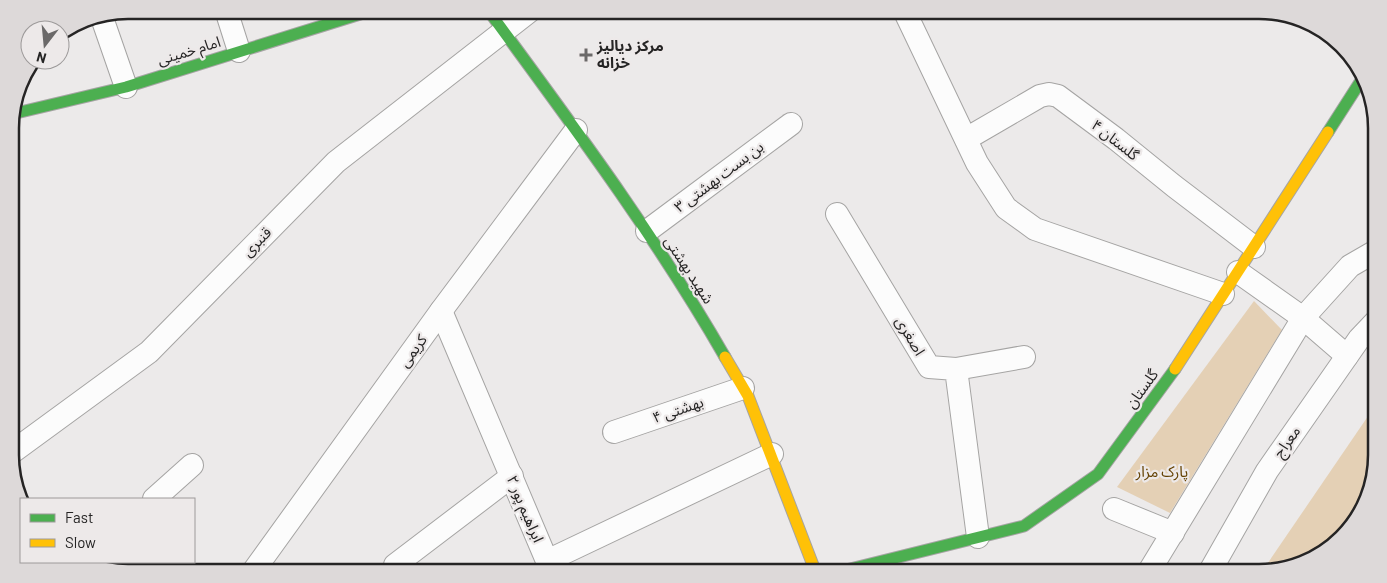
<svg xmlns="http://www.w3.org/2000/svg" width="1387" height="583" viewBox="0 0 1387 583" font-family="Barlow,'Noto Sans Arabic',sans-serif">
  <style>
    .green { fill: #e4d0b5 }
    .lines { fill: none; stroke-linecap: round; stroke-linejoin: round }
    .street-casing { stroke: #a5a4a3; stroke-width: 24 }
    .fast-casing { stroke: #a5a4a3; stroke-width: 13 }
    .slow-casing { stroke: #a5a4a3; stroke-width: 13 }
    .street { stroke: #fcfcfc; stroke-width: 22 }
    .fast { stroke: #4caf50; stroke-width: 11 }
    .slow { stroke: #ffc107; stroke-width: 11 }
    .poi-dot { fill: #6b6969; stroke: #ede9e9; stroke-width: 2 }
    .labels { text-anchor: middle; stroke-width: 4.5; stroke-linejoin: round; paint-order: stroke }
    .poi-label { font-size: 15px; font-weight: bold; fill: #252424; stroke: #ede9e9; text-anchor: start }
    .street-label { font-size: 15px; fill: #252424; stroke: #ede9e9 }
    .park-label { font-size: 15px; fill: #634000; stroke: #ede9e9 }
    .rim { fill: none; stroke: #252424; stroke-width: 2.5 }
  </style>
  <rect width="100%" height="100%" fill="#eceaea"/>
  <g class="green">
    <path d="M1254,301L1282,330L1170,513L1117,487Z"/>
    <path d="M1377,403V455L1368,500L1331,549L1267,573H1261Z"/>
  </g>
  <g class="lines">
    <defs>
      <g id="street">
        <path d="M226,10L239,51"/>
        <path d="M904,10L977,163L1006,208L1035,229L1223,294"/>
        <path d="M101,15L126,87"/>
        <path d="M966,139L1040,96L1049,94L1058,96L1116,139L1174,186L1254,247"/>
        <path d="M837,214L929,367L956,369L978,537"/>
        <path d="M647,231L791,124"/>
        <path d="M1238,272L1303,318L1347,356"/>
        <path d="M441,311L547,561L772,454"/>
        <path d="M956,369L1024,357"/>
        <path d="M614,432L743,388"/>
        <path d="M11,453L149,352L336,162L531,10"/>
        <path d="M154,499L192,465"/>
        <path d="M1114,509L1173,533"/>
        <path d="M84,564L86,562"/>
        <path d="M395,565L512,476"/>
        <path d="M252,573L441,311L576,130"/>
        <path d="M1148,573L1303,318L1350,266L1376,251"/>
        <path d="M1209,573L1267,471L1359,339L1377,320"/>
      </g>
      <g id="fast">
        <path d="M488,10C571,123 655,235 725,357"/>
        <path d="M12,114L126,87L373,10"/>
        <path d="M1328,132L1362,79"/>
        <path d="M834,573L1024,526L1098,474L1175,369"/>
      </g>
      <g id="slow">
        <path d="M725,357L748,396L816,573"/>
        <path d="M1175,369L1328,132"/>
      </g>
    </defs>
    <use href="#street" class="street-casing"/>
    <use href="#fast" class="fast-casing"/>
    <use href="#slow" class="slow-casing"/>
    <use href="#street" class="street"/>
    <use href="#fast" class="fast"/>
    <use href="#slow" class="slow"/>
  </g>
  <path class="poi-dot" d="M583.5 47.5h5v5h5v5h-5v5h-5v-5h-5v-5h5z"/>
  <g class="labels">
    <g class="poi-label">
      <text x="597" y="51">مرکز دیالیز<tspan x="597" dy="17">خزانه</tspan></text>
    </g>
    <g class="street-label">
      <text transform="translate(189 51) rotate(-17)" y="5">امام خمینی</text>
      <text transform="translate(1115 140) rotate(38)" y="5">گلستان ۴</text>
      <text transform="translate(719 177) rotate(-37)" y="5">بن بست بهشتی ۳</text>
      <text transform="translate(257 242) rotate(-46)" y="5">قنبری</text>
      <text transform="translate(689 270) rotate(57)" y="5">شهید بهشتی</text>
      <text transform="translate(910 336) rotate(59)" y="5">اصغری</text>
      <text transform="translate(413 351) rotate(-54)" y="5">کریمی</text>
      <text transform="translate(1142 389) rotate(-54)" y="5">گلستان</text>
      <text transform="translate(678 410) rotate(-19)" y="5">بهشتی ۴</text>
      <text transform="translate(1287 442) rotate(-55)" y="5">معراج</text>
      <text transform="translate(525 509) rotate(67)" y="5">ابراهیم پور ۲</text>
    </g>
    <g class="park-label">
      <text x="1162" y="477">پارک مزار</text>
    </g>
  </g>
  <path d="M0 0H1387V583H0ZM128 19H1259A109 109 0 0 1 1368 128V455A109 109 0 0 1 1259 564H128A109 109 0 0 1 19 455V128A109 109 0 0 1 128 19Z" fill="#ddd9d9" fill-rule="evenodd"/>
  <path class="rim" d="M128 19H1259A109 109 0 0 1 1368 128V455A109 109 0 0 1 1259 564H128A109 109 0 0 1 19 455V128A109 109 0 0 1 128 19Z"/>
  <rect x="20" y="498" width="175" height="65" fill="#ede9e9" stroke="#9d9a9a"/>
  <rect x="30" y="514" width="25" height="8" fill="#4caf50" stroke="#9d9a9a"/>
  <text x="65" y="523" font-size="15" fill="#252424">Fast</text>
  <rect x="30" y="539" width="25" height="8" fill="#ffc107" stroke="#9d9a9a"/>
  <text x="65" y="548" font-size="15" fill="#252424">Slow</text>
  <g transform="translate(45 45) rotate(196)"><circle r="24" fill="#ede9e9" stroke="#9d9a9a"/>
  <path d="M0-4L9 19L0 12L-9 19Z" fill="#6b6969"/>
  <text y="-8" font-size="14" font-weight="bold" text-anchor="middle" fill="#252424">N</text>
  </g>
</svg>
